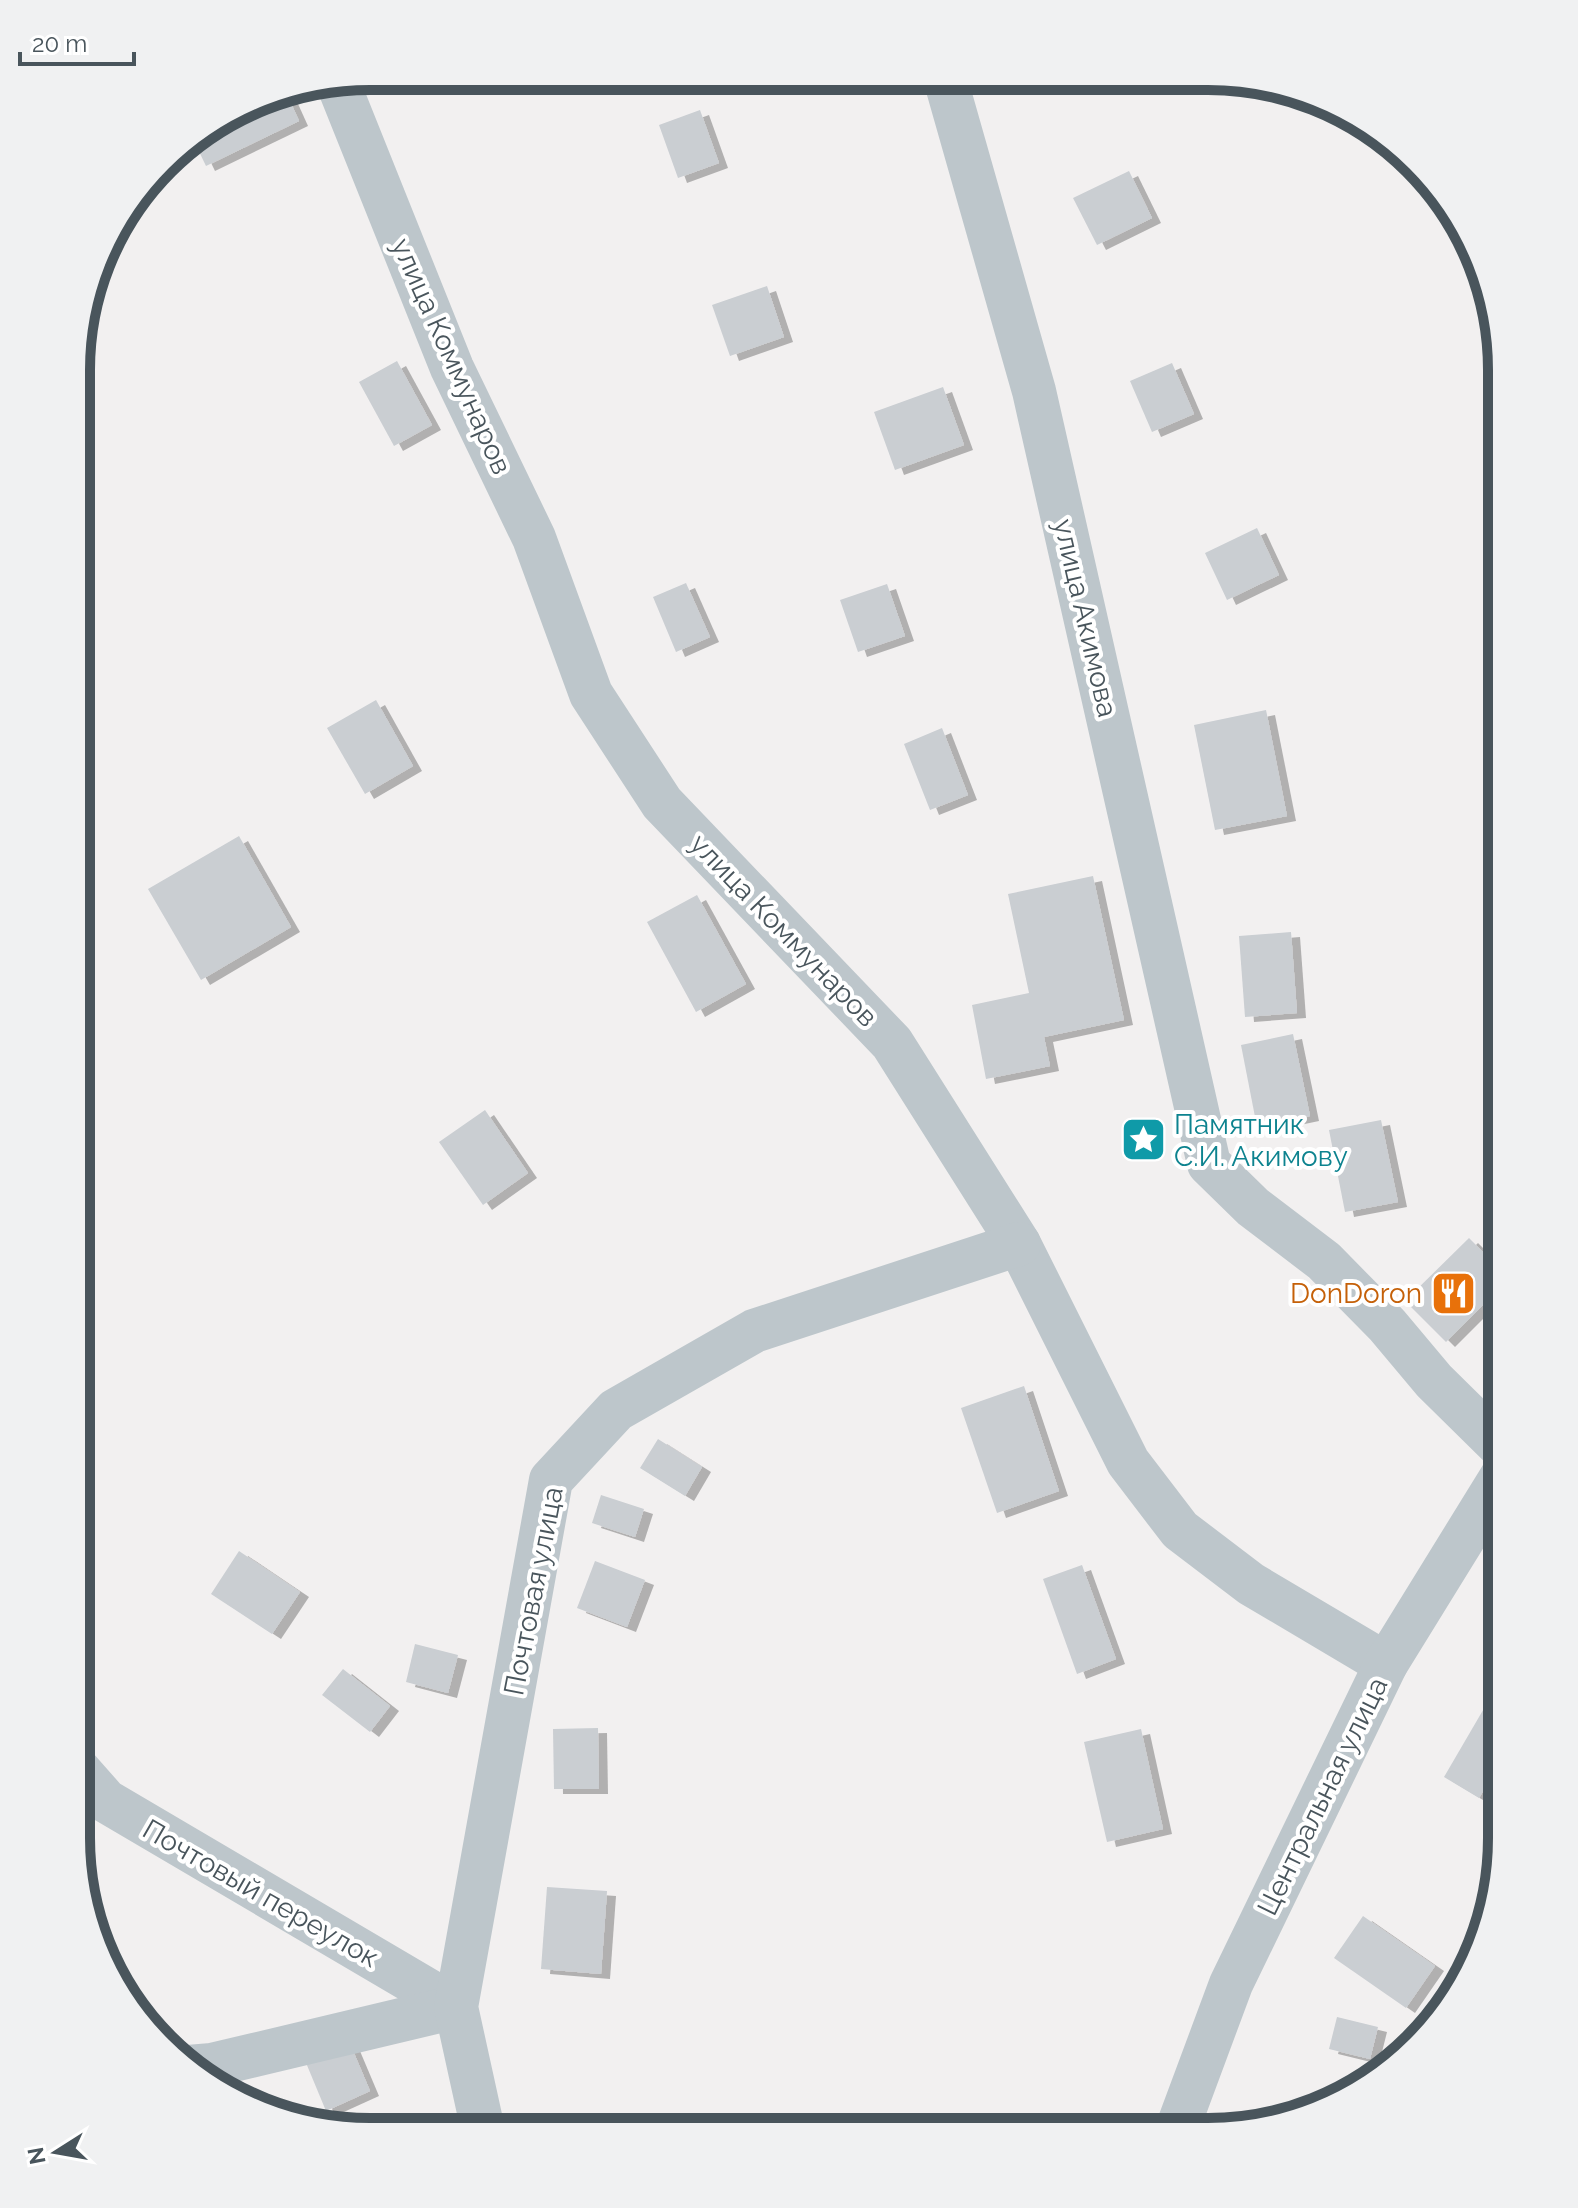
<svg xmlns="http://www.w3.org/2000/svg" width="1578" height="2208" viewBox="0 0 1578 2208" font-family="Raleway,sans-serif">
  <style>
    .building { fill: #caced2; filter: url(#shadow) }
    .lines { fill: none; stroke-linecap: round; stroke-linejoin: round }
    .minor { stroke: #bdc6cb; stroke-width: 44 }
    .labels { text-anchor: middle; stroke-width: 8; stroke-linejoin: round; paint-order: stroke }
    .street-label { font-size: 28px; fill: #49555c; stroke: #fff }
    .culture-label { font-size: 28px; fill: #0d838f; stroke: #fff; text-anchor: start }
    .food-label { font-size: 28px; fill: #c56008; stroke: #fff; text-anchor: end }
    .rim { fill: none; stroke: #49555c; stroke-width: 10 }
  </style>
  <defs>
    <filter id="shadow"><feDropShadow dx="9" dy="5" stdDeviation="0" flood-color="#0004"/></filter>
  </defs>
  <rect width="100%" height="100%" fill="#f2f0f0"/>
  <g class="building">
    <path d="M285,90L299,121L206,166L193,139L275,92Z"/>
    <path d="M700,110L719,163L678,178L659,125Z"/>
    <path d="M1129,171L1152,218L1097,245L1073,198Z"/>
    <path d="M767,286L784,337L730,356L712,305Z"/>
    <path d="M397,361L432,425L394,446L359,382Z"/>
    <path d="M1172,363L1194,414L1152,432L1130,381Z"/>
    <path d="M943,387L964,445L895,470L874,412Z"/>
    <path d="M1257,528L1279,575L1227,600L1205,553Z"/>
    <path d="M686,583L710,637L676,652L653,597Z"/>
    <path d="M887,584L905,636L858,652L840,600Z"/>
    <path d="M376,700L413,766L365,794L327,728Z"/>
    <path d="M1266,710L1287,816L1215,830L1194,725Z"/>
    <path d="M942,728L968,795L930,810L904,744Z"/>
    <path d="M239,836L291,927L201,980L148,889Z"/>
    <path d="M1093,876L1124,1020L1044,1037L1050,1066L986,1079L972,1005L1029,993L1008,894Z"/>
    <path d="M697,895L746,984L696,1012L647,922Z"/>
    <path d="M1291,932L1297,1013L1245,1017L1239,936Z"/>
    <path d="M1293,1034L1310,1116L1257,1127L1241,1045Z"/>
    <path d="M485,1110L528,1173L483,1205L439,1142Z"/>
    <path d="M1381,1120L1398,1202L1345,1212L1329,1130Z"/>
    <path d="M1469,1238L1502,1271V1286L1446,1342L1405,1301Z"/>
    <path d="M1024,1386L1059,1491L997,1513L961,1408Z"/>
    <path d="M658,1439L702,1467L685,1496L640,1468Z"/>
    <path d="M601,1495L644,1509L635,1537L592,1523Z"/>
    <path d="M239,1551L300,1592L272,1634L211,1594Z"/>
    <path d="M595,1561L645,1580L627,1627L577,1608Z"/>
    <path d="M1082,1565L1116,1659L1077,1674L1043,1579Z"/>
    <path d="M415,1644L458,1655L448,1693L406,1682Z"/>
    <path d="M343,1669L390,1706L370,1732L322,1695Z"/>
    <path d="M1493,1693L1501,1698V1761L1479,1798L1444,1777Z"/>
    <path d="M598,1728L599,1789H554L553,1729Z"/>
    <path d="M1141,1729L1163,1829L1107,1842L1084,1742Z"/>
    <path d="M547,1887L607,1891L601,1974L541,1969Z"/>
    <path d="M1363,1916L1435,1966L1406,2008L1334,1958Z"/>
    <path d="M1337,2017L1378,2027L1370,2059L1329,2049Z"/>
    <path d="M348,2039L370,2091L326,2111L304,2058Z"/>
  </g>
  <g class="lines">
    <g class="minor">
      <path d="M945,78L1034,391L1209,1164L1253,1207L1324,1261L1387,1325L1434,1381L1502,1448"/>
      <path d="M337,81L452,368L534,538L591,694L662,803L892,1043L1019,1244L1128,1462L1180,1530L1251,1584L1386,1664"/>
      <path d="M76,1767L106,1801L456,2007"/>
      <path d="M188,2067L212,2065L456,2007"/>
      <path d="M483,2130L456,2007L551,1480L616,1410L754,1331L1019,1244"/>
      <path d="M1176,2132L1231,1984L1386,1664L1502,1476"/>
    </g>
  </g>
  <defs>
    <symbol id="sight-square" viewBox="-11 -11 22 22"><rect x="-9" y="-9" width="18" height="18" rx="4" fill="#0f9aa8" stroke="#fff"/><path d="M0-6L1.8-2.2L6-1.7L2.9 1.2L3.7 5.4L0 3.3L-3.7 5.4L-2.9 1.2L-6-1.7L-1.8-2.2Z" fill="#fff"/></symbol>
    <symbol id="restaurant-square" viewBox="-11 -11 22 22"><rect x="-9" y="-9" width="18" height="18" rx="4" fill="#e8710a" stroke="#fff"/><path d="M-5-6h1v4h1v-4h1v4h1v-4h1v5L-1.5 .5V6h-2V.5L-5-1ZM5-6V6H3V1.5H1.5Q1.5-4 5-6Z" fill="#fff"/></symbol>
  </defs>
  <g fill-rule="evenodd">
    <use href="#sight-square" x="1118" y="1114" width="51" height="51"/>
    <use href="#restaurant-square" x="1428" y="1268" width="51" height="51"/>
  </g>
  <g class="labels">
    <g class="street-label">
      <text transform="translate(452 356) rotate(66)" y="10">улица Коммунаров</text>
      <text transform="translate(1086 618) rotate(77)" y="10">улица Акимова</text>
      <text transform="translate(784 930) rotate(46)" y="10">улица Коммунаров</text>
      <text transform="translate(533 1591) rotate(-79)" y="10">Почтовая улица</text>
      <text transform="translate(1322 1796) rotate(-64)" y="10">Центральная улица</text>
      <text transform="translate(261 1893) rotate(30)" y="10">Почтовый переулок</text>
    </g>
    <g class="culture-label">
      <text x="1174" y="1134">Памятник<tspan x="1174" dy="32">С.И. Акимову</tspan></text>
    </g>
    <g class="food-label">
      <text x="1422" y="1303">DonDoron</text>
    </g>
  </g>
  <path d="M0 0H1578V2208H0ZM370 90H1208A280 280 0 0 1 1488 370V1838A280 280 0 0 1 1208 2118H370A280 280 0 0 1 90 1838V370A280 280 0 0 1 370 90Z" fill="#f0f1f2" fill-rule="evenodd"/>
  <path class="rim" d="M370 90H1208A280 280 0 0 1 1488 370V1838A280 280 0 0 1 1208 2118H370A280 280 0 0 1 90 1838V370A280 280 0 0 1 370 90Z"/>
  <g transform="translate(56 2152) rotate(259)" stroke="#ffffff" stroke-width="6" paint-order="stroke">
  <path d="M0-6L14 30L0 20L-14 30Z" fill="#49555c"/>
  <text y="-12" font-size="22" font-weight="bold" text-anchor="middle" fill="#49555c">N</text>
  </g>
  <path d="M20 52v12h114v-12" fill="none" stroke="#49555c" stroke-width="4"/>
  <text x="32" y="52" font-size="24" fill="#49555c" stroke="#ffffff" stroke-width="6" paint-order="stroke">20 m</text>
</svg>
